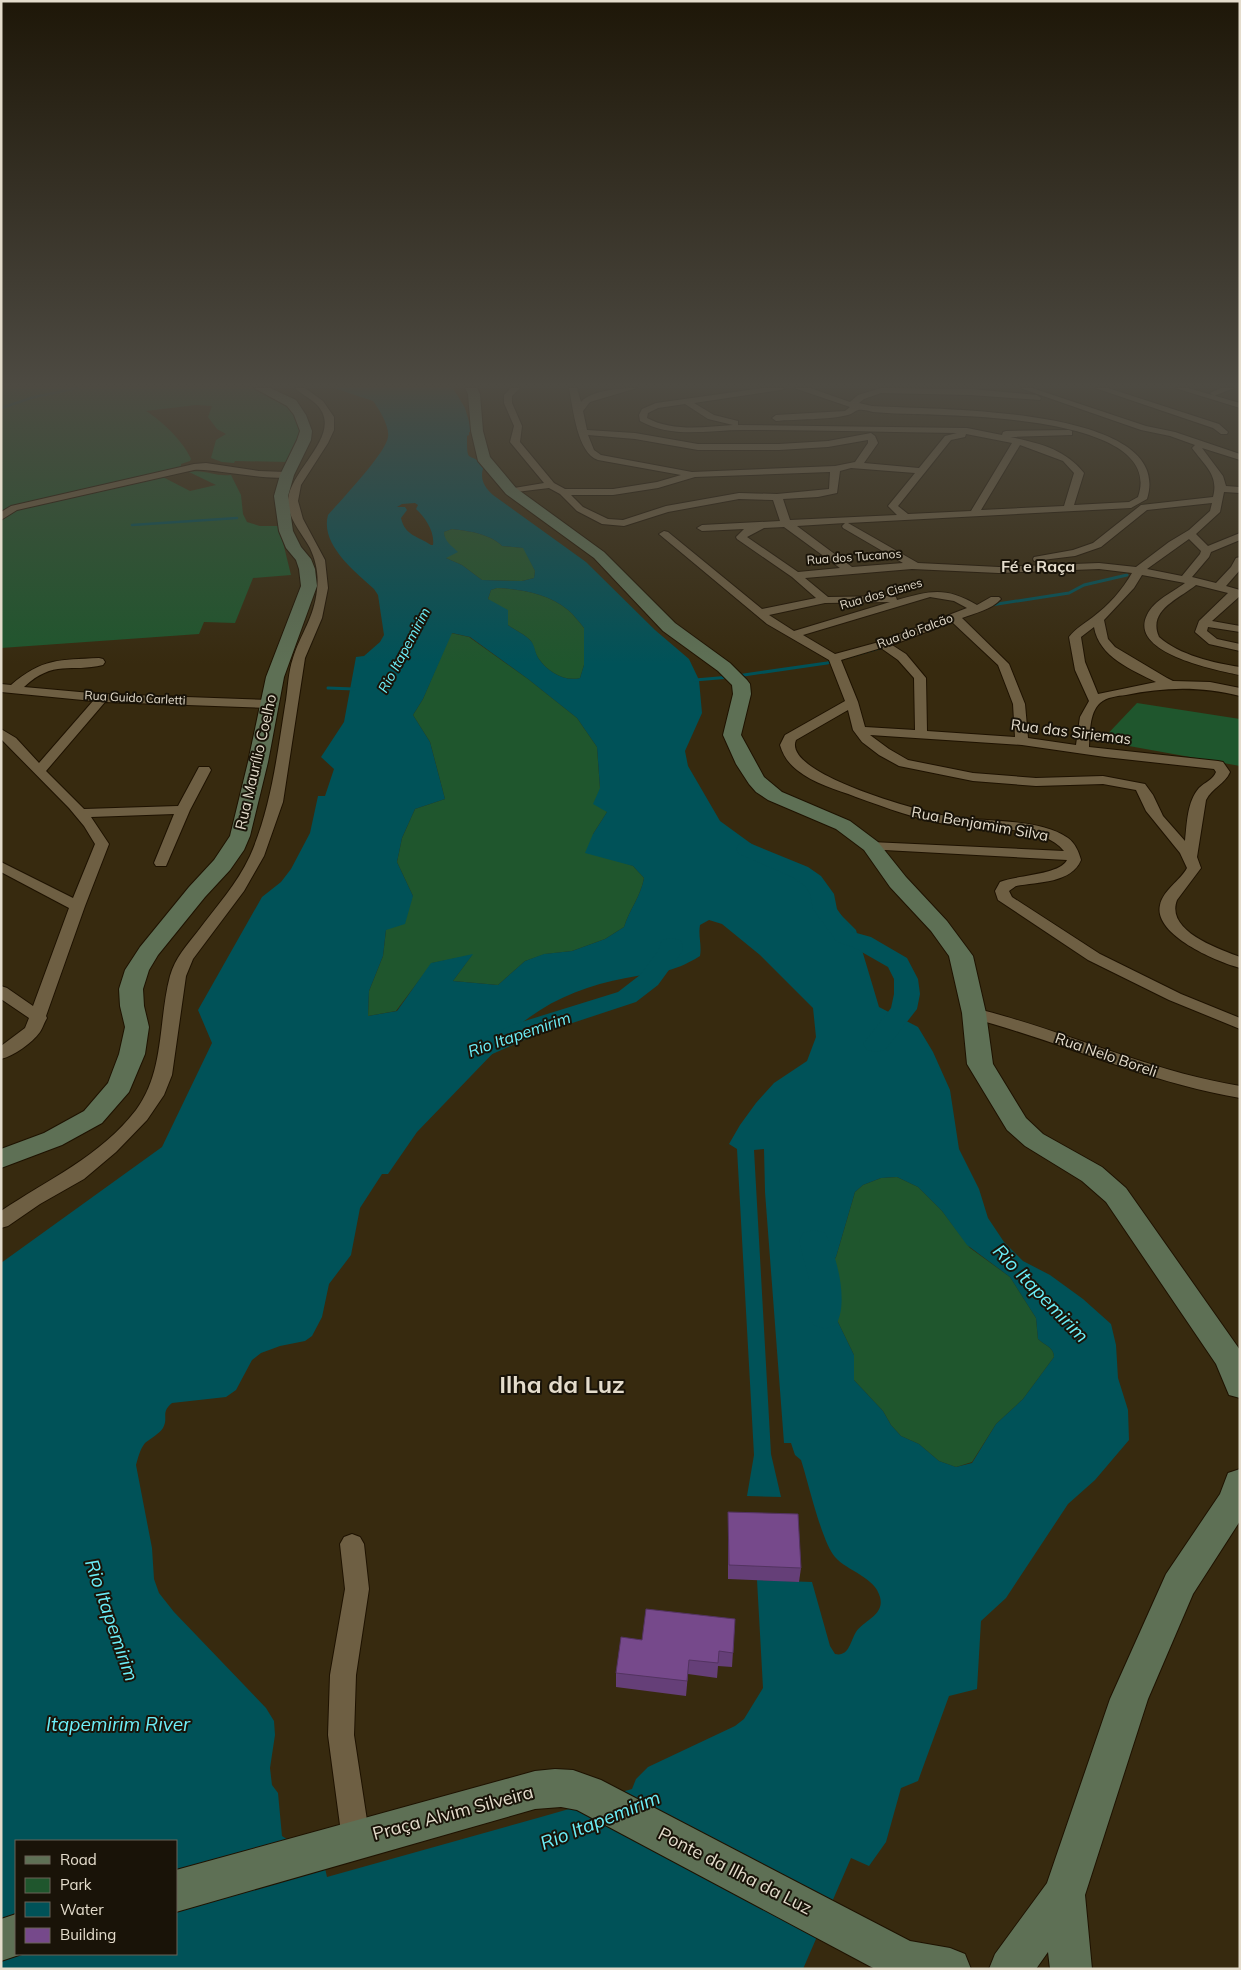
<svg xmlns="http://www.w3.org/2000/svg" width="1241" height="1970" viewBox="0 0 1241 1970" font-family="Mulish,sans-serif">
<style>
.green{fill:#1f562d}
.water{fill:#005258;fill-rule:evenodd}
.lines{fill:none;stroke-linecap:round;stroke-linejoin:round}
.stream-far1{stroke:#005258;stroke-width:2.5}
.stream{stroke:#005258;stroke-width:3}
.river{fill:#005258;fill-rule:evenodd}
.street-casing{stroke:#1e1200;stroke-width:2}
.secondary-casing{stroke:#1e1200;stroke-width:2}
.street{fill:#6e5f43;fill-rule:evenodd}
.secondary{fill:#5e7055;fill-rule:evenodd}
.wall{fill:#653f78}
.building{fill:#76498b;stroke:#533361}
.labels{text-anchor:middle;stroke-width:4;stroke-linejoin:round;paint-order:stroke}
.far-street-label{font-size:12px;fill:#e4dccc;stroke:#191308}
.far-water-label{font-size:14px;font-style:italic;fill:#6ceef8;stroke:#191308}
.street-label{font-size:15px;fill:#e4dccc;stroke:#191308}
.far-district-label{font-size:16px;font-weight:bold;fill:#e4dccc;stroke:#191308}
.water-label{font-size:16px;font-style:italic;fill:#6ceef8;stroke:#191308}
.near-street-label{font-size:18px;fill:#e4dccc;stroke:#191308}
.near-water-label{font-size:19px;font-style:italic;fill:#6ceef8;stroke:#191308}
.near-district-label{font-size:24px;font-weight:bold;fill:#e4dccc;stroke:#191308}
</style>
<rect width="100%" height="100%" fill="#372a0f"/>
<g class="green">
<path d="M1 388H255C273 397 305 409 300 436 298 445 292 454 288 462L235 461 234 463 222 462 211 458 216 440 226 434 217 429 208 417 212 406 196 405 146 411C161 420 184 442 191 459L190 461 181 464V467L157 474 190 491 216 485 189 472C205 469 215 477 231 475L241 495 243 514 247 522 260 526H279L291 575 253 578 235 623 204 622 199 634 1 648Z"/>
<path d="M452 529C468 531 491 534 502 546L524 548 535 571 534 578 522 581 482 580 462 565 446 558 444 532Z"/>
<path d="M497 588C521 589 549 594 568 610 574 615 579 622 584 628V665L580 678C564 682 547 671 539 659 535 654 534 646 531 641 526 635 515 630 508 625L507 618 488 599 491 590Z"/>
<path d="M451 633 469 637 528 679 577 718 597 747 600 788 607 812 593 834 616 860 633 866 644 878C641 896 629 910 624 927L605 939 572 951 545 954 525 961 498 985 453 981 472 955 432 963 396 1011 368 1016 369 991 383 956 386 930 413 896 397 862 402 838 415 809 445 799 430 742 413 715 423 699Z"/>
<polygon points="1137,703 1240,719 1240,766 1101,741"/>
<path d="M897 1177 918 1187 942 1211 970 1248 1010 1277 1036 1318 1038 1339C1044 1345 1054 1347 1054 1357L1023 1399 996 1424 972 1462 956 1467 939 1461 919 1444 901 1436 891 1425 883 1411 854 1380V1355L838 1322 822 1276 836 1257 855 1192 863 1185 881 1178Z"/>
</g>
<path class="water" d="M334 388H453L465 408 472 432H469V435L467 436C467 466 468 450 484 466 479 478 484 487 493 495L586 562 655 630 689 659 699 680 702 713 685 751 688 766 720 821 801 880 838 912 856 930 879 1007 918 1027 933 1052 950 1090 959 1149 979 1189 988 1218 1004 1242 1023 1261 1050 1275 1083 1299 1111 1324 1116 1345 1118 1378 1128 1410 1129 1440 1095 1480 1068 1504 1006 1598 981 1621 977 1689 949 1696 918 1781 901 1788 886 1842 869 1866 851 1858 803 1969H1V1263L162 1147 212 1043 198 1010 262 897 281 882 291 869 310 833 318 796H325L334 769 321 757 344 722 356 657 364 656 380 642 384 635 378 595 374 589C354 571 320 544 328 515 341 500 386 453 388 437 390 427 379 409 373 401ZM415 503 418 505 416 509C425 517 435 532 433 545H431C418 536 405 536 401 518L407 510 405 507H397L402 504ZM452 529C468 531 491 534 502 546L523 548 535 571 534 578 522 581 482 580 462 565 446 558 458 552C452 546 444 541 444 532ZM497 588C521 589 549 594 568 610 574 615 579 622 584 628V665L580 678C564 682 547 671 539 659 535 654 535 646 531 641 526 635 515 630 508 625V610L488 599 491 590ZM452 633 470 637 528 679 577 718 597 747 600 788 593 804 607 812 593 834 585 853 633 866 644 878C641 896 629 910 624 927L605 939 572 951 544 954 525 961 498 985 453 981 473 954 431 963 397 1011 368 1016 369 991 383 956 386 930 405 924 413 896 397 862 402 838 415 809 445 799 430 742 413 715 423 699ZM709 920 722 924 760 955 813 1008 816 1037 807 1061 774 1083 756 1103 740 1125 729 1144 737 1149 754 1455 747 1496 781 1497 771 1454 754 1150 764 1149 765 1192 784 1443H791L795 1455 801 1460C808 1481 822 1543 835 1557 847 1571 875 1577 880 1597 885 1615 864 1620 856 1632 850 1642 849 1657 835 1654L830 1646 812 1582 757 1580 763 1688 744 1719 735 1726 648 1767 636 1779 632 1789 572 1806 569 1809 541 1817 327 1877 324 1864 282 1836 278 1793 272 1785 270 1768 275 1735 274 1721 266 1708 174 1612 159 1593 154 1579 152 1548 136 1465C138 1458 140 1449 145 1443 151 1438 159 1434 163 1428 169 1417 160 1413 172 1403L226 1397 236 1390 252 1360 261 1353 280 1346 305 1341 312 1336 322 1317 329 1284 351 1255 360 1208 382 1174H388L417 1132 523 1022C554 998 588 985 626 978 657 972 671 974 700 956 702 945 698 936 700 925ZM897 1177 918 1187 942 1211 967 1245 1010 1277 1036 1318 1038 1339C1044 1345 1054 1347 1054 1357L1023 1399 996 1424 972 1463 956 1467 939 1461 919 1444 901 1436 891 1425 883 1411 854 1380V1355L838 1322 822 1276 836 1257 855 1192 863 1185 881 1178ZM16 1841H176V1954H16Z"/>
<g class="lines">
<g class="stream-far1">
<polyline points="1,408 34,397 78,388"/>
<polyline points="132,525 237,518"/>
</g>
<g class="stream">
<polyline points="991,605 1069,593 1084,585 1127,575"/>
<polyline points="737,676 827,663 879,648"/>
<polyline points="695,680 730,677"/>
<polyline points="328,688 354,689"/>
</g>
<g class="river">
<polygon points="747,842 808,867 821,876 834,894 837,909 853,932 871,937 907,958 918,979 920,994 917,1009 885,1050 876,1052 867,1050 863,1044 891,1008 894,994 894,979 888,967 853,947 837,942 813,909 810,894 805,886 792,877 739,854 736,849 739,844"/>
<polygon points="671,938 680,940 683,945 682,952 658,985 636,1002 533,1036 490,1055 481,1057 472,1055 468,1049 472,1043 515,1024 618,992 640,975 658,951 662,940"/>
<path d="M814 1230 825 1233C837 1255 849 1303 836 1325L825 1329 814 1325 809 1317V1279L799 1241 803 1233Z"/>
</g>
<g class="street-casing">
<g id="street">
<path d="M295 388H305L323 401 334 417V430L328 443 301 485 298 501 303 519 325 560 328 588 322 618 305 658 283 802 264 856 244 891 193 959 186 976 172 1075 164 1095 147 1120 116 1152 84 1179 40 1204 8 1226 1 1228V1211C47 1180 101 1156 136 1110 165 1071 158 1021 170 976 175 958 187 945 198 931 216 907 237 884 250 856 271 808 277 756 285 706 288 690 288 672 293 658 301 633 314 618 317 590 319 575 316 561 310 548 302 533 287 518 288 500 291 468 343 435 318 406 312 399 302 395 295 388Z"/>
<path d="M511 388H520L512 396V403L522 426 520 442 554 483 565 489H613L657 482 681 475 598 460C577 453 573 408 569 388H577L581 402C591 390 622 388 637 388L590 402 583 411 587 430 635 433 698 444H779L828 441 871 433 875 436 878 443 864 463 919 468 945 436 957 433C887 432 817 430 748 430 711 429 674 440 640 421L639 415 642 409 656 403 763 388H785L781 390 694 403 714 415 738 421V425L967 428 1002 435 1003 432 1006 431 1069 430 1072 431V435L1010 437C1039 443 1065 449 1084 473L1074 505 1129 502 1138 497C1166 416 959 416 915 414 901 414 887 413 873 412 869 411 862 409 858 410 855 411 852 414 848 415 830 420 796 419 776 421L772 418 776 415 845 411 850 407 794 388H810L850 402 858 395 881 388 971 389 1037 395 1041 398 1040 400 971 395 881 393 864 399 859 403 872 406C925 410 1177 404 1147 499L1131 508 848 523 918 563 999 567 1099 563 1136 567 1169 542 1189 530 1210 511 1212 503 1147 510 1101 547 1075 556 1034 561 1033 559 1034 557 1073 550 1093 543 1141 505 1213 497C1219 475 1205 466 1192 448L1195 445 1170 436 1141 430 1020 388H1032L1146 426 1175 432 1240 454V460L1202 448 1223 476 1226 486 1240 487V493L1224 492 1220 512 1196 534 1208 546 1240 533V540L1211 552 1209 557 1192 577 1216 583 1231 567 1236 558 1240 557V570L1226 586 1240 590V596L1212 621 1240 626V632L1208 627 1207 631 1217 639 1240 644V651L1209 644 1195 632 1199 621 1228 593 1196 585C1179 599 1147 610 1159 637 1179 655 1214 663 1240 667V675C1216 670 1128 653 1147 615 1154 600 1173 592 1185 583L1142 575 1134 588 1104 620 1108 639 1115 647 1167 678 1173 681 1210 682 1240 688V696C1201 686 1164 687 1126 695 1117 696 1107 697 1100 703 1089 713 1090 734 1089 747L1218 761 1223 762 1230 772C1225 784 1212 788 1206 800L1197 857 1201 868 1177 900C1165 931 1219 949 1240 957V968C1217 962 1153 935 1160 905 1163 890 1180 881 1187 868L1180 853 1146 811 1136 790 1103 784 1036 786 973 781 899 766 879 755 862 742 853 730 848 710 796 740C781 774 926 813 951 817 985 822 1039 818 1068 838 1075 843 1079 852 1081 860 1072 883 1038 882 1016 886L1009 891 1012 897 1100 954 1181 994 1240 1018V1029L1169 1000 1088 960 998 900 995 891 1000 882C1016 875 1060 875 1067 860L866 849 864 846 866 843 871 842 1064 851C1042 824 983 830 951 825 918 820 887 808 856 797 836 789 814 784 797 770 788 763 783 755 780 745L785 735 845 701 829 660 767 624 659 534 664 531 668 532 762 609 816 598 792 577 737 539 736 537 744 529 702 531 697 528 702 525 780 521 773 500 739 499 668 512 624 526 602 524 577 511 560 494 549 488 508 493V489L544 483 510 442 514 426 504 403V395ZM685 404 708 419 733 425C705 427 673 432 647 418L648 413 658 408ZM966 434 1012 443 971 511 908 514 898 506 951 440 965 437ZM588 435 635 439 698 450H779L828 447 868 440V443L855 462 835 466 692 472 601 455 594 450ZM1020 445 1063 461 1074 473 1064 506 981 510ZM851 468 915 473 888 506 897 515 790 520 783 499 818 497 837 493 840 471ZM830 472 829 489 777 494 739 493 666 506 623 520 608 519 583 507 571 495H613L658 488 695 477ZM845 523 842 526 843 528 903 563 852 567 797 526ZM784 527 840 568 798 572 747 537 764 528ZM1189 539 1201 551 1200 554 1182 576 1147 569ZM912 569 999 573 1099 569 1132 573C1123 589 1108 606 1093 617 1084 624 1076 628 1069 637L1075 670 1089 701 1080 717 1076 745 1028 738 1025 704 1009 664 962 618C975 613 991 610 1001 599L999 597H991L977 605C945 586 930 591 897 600L896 597 892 596 828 597 805 578ZM930 597 954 601 967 608 879 642 835 654 803 635ZM890 602 794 631 769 615 825 603ZM952 622 998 665 1013 704 1015 737 927 731 926 678 906 654 892 645ZM1094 627C1099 657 1132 670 1156 682L1098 694 1085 662 1081 637ZM881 648 898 660 914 678 915 730 865 727 858 702 841 660ZM870 735 1022 745 1105 757 1214 769 1216 772C1213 780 1205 782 1199 788 1187 802 1187 823 1185 841L1163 816 1153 795 1145 784 1103 776 1036 778 973 773 908 760 889 749Z"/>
<polygon points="1095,388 1108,388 1219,424 1228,432 1227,434 1221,434 1213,428"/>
<polygon points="1175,388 1188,388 1240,403 1240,408"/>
<polygon points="1221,388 1234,388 1214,396 1210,393"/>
<path d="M206 463 259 471 287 472 292 475C280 484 214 468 194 470L17 510 1 520V512L11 506 194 464Z"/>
<path d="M99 658 103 659 105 662 103 665C70 673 54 659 24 687L102 694 269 700 275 704 269 708 105 702 46 771 84 809 178 806 199 767H209L211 770 190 810 166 866H156L154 863 174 814 91 817 109 844 85 906 46 1016 47 1018C44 1023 43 1027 40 1032 32 1043 14 1056 1 1059V1046L25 1028 29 1018 1 999V986L7 988 33 1006 69 908 1 872V862L73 898 95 844 84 826 69 808 1 739V729L16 738 39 763 93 701 1 692V684L11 685C42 658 60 660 99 658Z"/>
<path d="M974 1008C1064 1030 1148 1071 1240 1086V1098C1146 1082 1060 1041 968 1017L966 1013 968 1009Z"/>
<polygon points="352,1534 360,1537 364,1544 369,1589 356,1675 354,1735 370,1840 366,1850 356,1854 346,1850 342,1840 328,1735 330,1675 345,1589 340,1544 344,1537"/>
</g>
</g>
<g class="secondary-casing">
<g id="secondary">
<polygon points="254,388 270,388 296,400 306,415 312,431 311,440 294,475 288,496 293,531 301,547 311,559 315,569 317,586 284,677 268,762 250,836 244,850 230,870 205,897 158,955 149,970 143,989 144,1006 149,1027 145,1054 129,1092 102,1123 62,1145 1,1168 1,1149 44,1133 84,1111 108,1083 119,1054 125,1027 120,1006 119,989 125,970 140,947 189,887 214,860 230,836 248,762 266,677 301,586 299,569 296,560 286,548 279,531 274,496 280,475 297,440 300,431 294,415 287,406"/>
<polygon points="465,388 477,388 480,394 483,431 490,457 516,488 604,552 675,623 730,663 747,680 750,684 751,694 741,735 764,777 782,792 850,821 878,842 906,877 947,921 973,956 986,1013 993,1064 1026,1118 1043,1134 1102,1167 1126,1188 1240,1350 1240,1398 1229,1395 1216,1364 1106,1202 1082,1181 1025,1146 1007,1130 967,1064 962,1013 949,956 931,931 890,887 864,850 836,829 768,800 756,792 749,784 736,764 723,735 733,694 732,685 718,671 663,631 594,558 506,494 478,461 471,431 468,394"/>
<polygon points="1240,1469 1240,1521 1193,1594 1148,1699 1085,1895 1092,1969 1050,1969 1048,1952 1036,1969 989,1969 995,1954 1047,1883 1110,1699 1166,1574 1220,1494 1228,1473"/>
<polygon points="555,1769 573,1770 601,1780 910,1941 950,1948 965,1954 971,1969 875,1969 577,1810 561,1807 535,1809 176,1912 176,1870 535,1771"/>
<polygon points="16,1914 16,1954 22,1954 1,1961 1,1919"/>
</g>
</g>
<use href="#street" class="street"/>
<use href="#secondary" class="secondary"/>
</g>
<g class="wall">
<polygon points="728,1512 801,1568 799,1582 728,1579"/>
<polygon points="735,1619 732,1667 718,1666 717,1678 688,1674 686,1696 616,1687 616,1673"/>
</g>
<g class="building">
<polygon points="728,1512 798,1514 801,1568 729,1565"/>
<polygon points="646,1609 735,1619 733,1653 719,1651 718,1663 689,1660 687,1681 616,1673 621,1637 642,1640"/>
</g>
<linearGradient id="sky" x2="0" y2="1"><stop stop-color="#1e1708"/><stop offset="0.58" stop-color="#4d4a42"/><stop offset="1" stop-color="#4d4a42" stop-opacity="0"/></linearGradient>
<rect width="1241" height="664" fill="url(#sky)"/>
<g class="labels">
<g class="far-street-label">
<text transform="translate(854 557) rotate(-4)" y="4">Rua dos Tucanos</text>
<text transform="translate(881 594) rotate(-16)" y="4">Rua dos Cisnes</text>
<text transform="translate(915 631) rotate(-20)" y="4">Rua do Falcão</text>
<text transform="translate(135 698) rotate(3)" y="4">Rua Guido Carletti</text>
</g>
<g class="far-water-label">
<text transform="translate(404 650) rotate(-62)" y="5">Rio Itapemirim</text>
</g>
<g class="street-label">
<text transform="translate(1071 732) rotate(7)" y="5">Rua das Siriemas</text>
<text transform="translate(256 762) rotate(-77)" y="5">Rua Maurílio Coelho</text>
<text transform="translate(980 824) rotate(10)" y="5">Rua Benjamim Silva</text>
<text transform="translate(1106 1055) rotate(19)" y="5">Rua Nelo Boreli</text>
</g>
<g class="far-district-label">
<text x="1038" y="572">Fé e Raça</text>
</g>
<g class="water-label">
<text transform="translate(519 1034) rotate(-19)" y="6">Rio Itapemirim</text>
</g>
<g class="near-street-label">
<text transform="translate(453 1813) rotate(-15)" y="6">Praça Alvim Silveira</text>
<text transform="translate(735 1871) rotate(27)" y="6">Ponte da Ilha da Luz</text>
</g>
<g class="near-water-label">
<text transform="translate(1041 1293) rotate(46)" y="7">Rio Itapemirim</text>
<text transform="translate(112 1620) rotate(71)" y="7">Rio Itapemirim</text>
<text x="118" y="1731">Itapemirim River</text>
<text transform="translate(600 1820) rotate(-22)" y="7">Rio Itapemirim</text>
</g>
<g class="near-district-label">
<text x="562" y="1393">Ilha da Luz</text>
</g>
</g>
<rect width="1241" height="1970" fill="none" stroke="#e4dccc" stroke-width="5"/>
<rect x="15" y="1840" width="162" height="115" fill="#191308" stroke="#6a6356"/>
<rect x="25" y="1856" width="25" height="8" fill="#5e7055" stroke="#6a6356"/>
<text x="60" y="1865" font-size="15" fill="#e4dccc">Road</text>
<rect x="25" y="1878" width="25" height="15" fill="#1f562d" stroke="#6a6356"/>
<text x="60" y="1890" font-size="15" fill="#e4dccc">Park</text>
<rect x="25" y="1902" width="25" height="15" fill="#005258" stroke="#6a6356"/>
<text x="60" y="1915" font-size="15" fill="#e4dccc">Water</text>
<rect x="25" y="1928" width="25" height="15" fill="#76498b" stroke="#6a6356"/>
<text x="60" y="1940" font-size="15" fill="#e4dccc">Building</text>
</svg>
